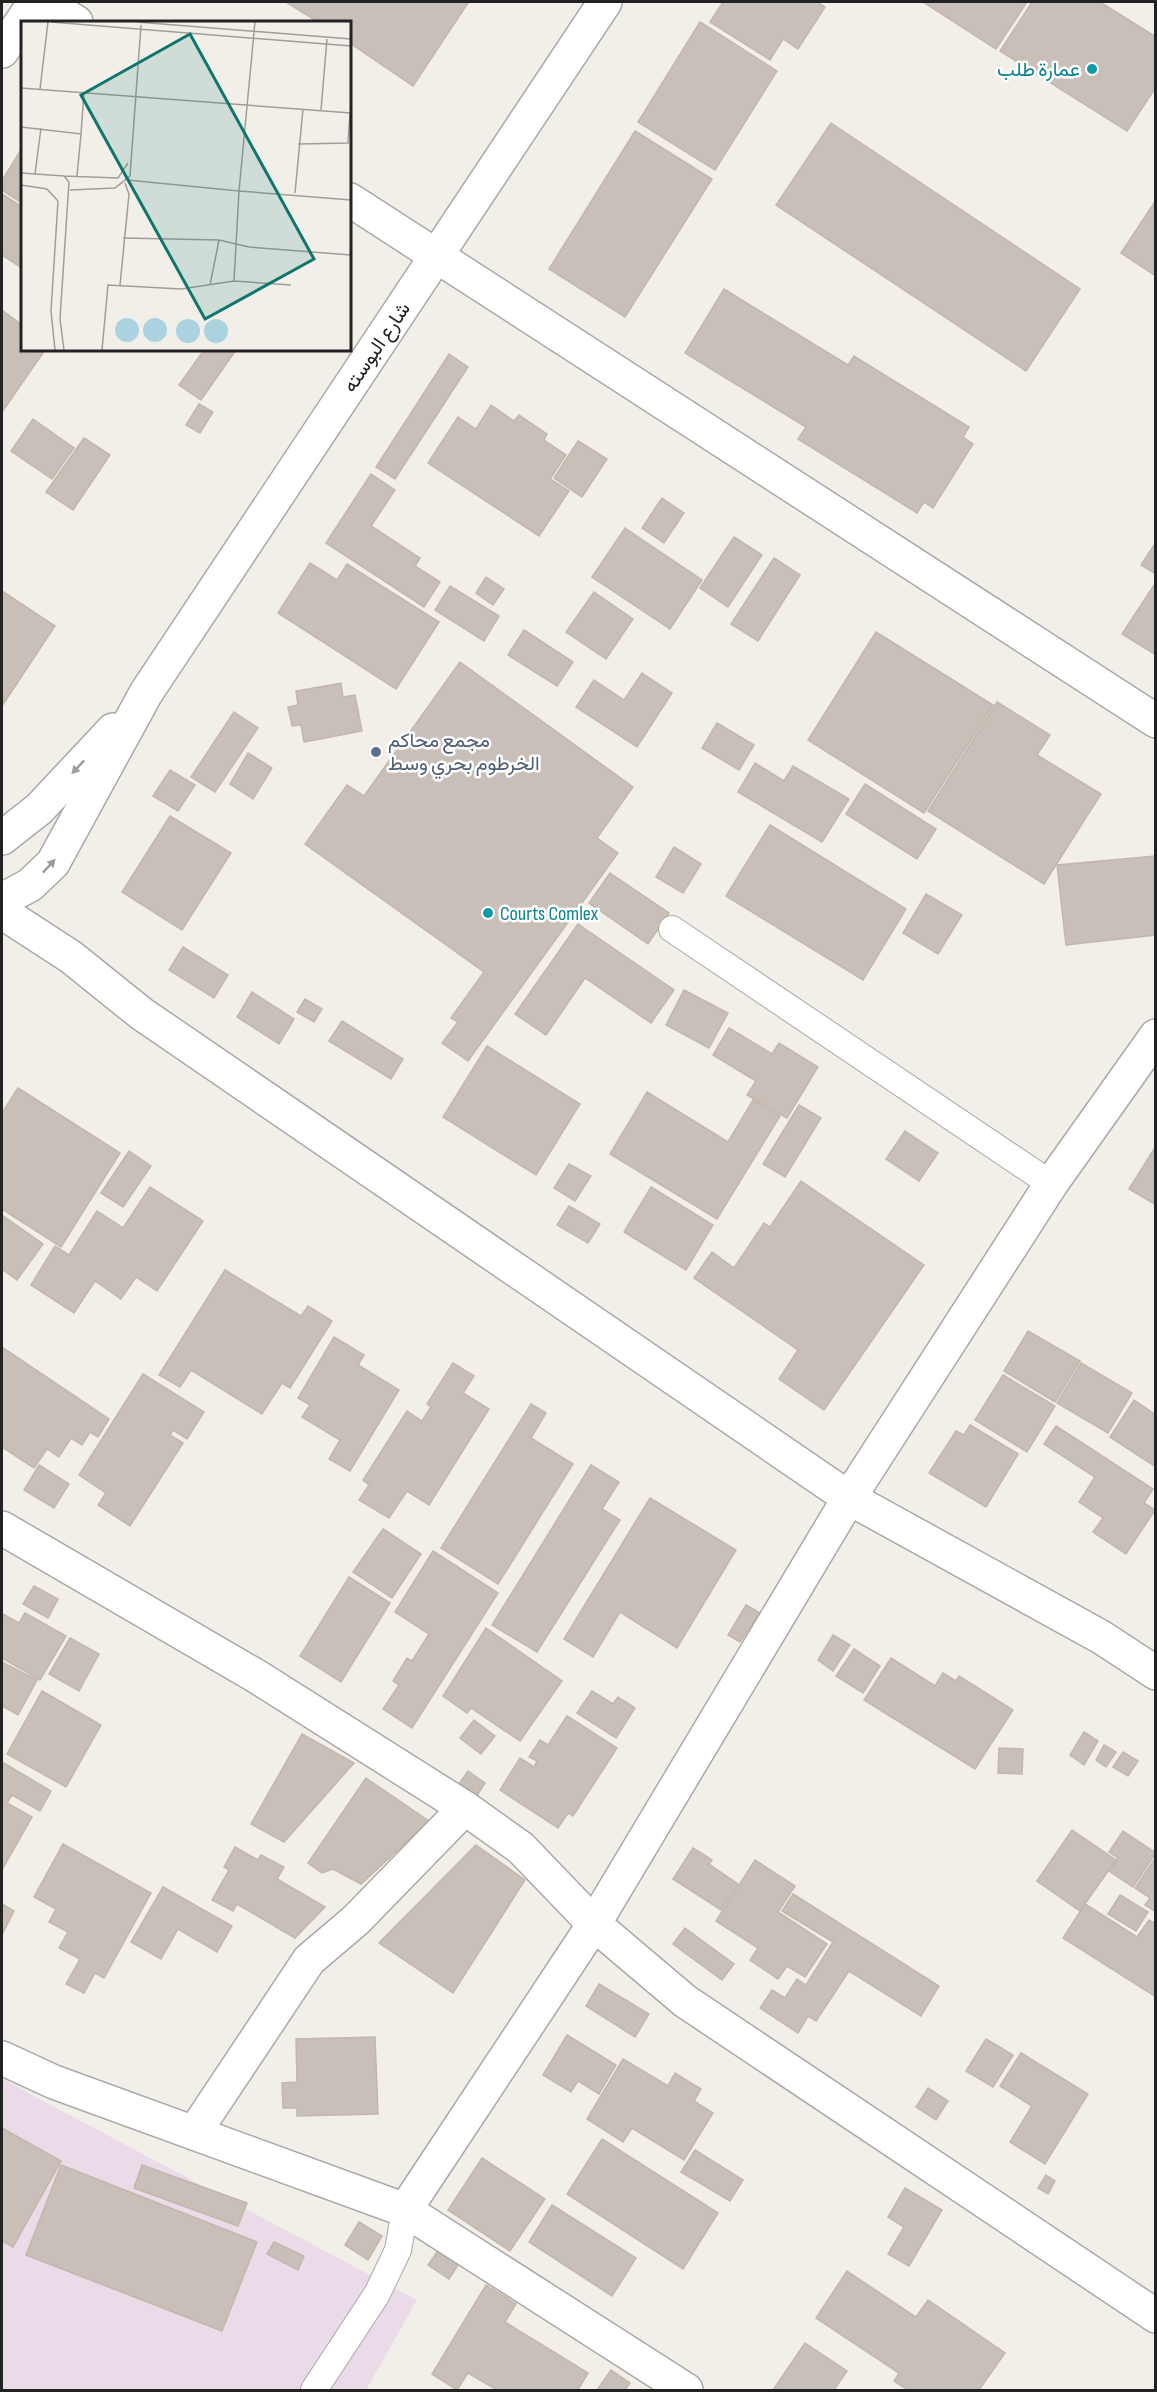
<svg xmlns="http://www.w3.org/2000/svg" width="1157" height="2392" viewBox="0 0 1157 2392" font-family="'Sofia Sans Condensed',Vazirmatn,sans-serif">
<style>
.industrial{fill:#ebdbe8}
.building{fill:#c7bfb8;stroke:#c4b6ab;stroke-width:1.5}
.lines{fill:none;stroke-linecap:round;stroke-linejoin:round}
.service-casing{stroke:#a9a9a9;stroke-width:28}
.minor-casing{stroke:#a9a9a9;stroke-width:36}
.tertiary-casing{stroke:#a9a9a9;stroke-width:36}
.service{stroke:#fff;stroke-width:26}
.minor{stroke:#fff;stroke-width:33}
.tertiary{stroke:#fff;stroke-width:33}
.oneway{fill:#9c9c9c}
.culture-dot{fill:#0f9aa8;stroke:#fff;stroke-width:2}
.service-dot{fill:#5c6f8a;stroke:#fff;stroke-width:2}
.labels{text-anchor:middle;stroke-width:5;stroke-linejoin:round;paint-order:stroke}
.culture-label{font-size:20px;fill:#0d838f;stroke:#fff;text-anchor:end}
.street-label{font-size:20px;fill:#222;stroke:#fff}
.service-label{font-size:20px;fill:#4e5e75;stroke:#fff;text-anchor:start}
.inset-road{fill:none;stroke:#9f9d99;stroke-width:1.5}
.view{fill:#0f766e;fill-opacity:0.15;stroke:#0f766e;stroke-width:3}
.inset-edge{fill:none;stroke:#222;stroke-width:3}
</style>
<rect width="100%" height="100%" fill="#f2efe9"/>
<polygon class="industrial" points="2,2079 417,2300 366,2390 2,2390"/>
<g class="building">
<polygon points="286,2 465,2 468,3 413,86 350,43 350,22 318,22"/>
<polygon points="723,2 817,2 825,7 798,49 783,39 770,60 710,22"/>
<polygon points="923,2 1027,2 996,49"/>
<polygon points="1032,2 1100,2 1156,37 1156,87 1127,131 1000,51"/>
<polygon points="700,22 777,71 715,170 638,122"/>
<polygon points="831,123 1080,289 1026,371 776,205"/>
<polygon points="635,131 712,179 625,317 549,269"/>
<polygon points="22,148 22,203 2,190 2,181"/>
<polygon points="2,194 22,207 22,268 2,255"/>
<polygon points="1156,200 1156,276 1121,253"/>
<polygon points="724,289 848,365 854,356 969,427 963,437 973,444 933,508 924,502 917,513 798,439 806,427 685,353"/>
<polygon points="2,310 22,325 22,350 45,350 2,412"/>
<polygon points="204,350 236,350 201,400 179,385"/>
<polygon points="449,354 468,367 395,479 376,467"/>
<polygon points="199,404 213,412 200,433 186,425"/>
<polygon points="491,405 514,421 519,415 547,434 544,440 566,455 550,479 569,491 539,536 428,463 458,417 476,429"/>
<polygon points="33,419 74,448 52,479 11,451"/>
<polygon points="84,438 110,455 73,510 46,492"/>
<polygon points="578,441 607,459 582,497 554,478"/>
<polygon points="371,474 395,490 371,526 420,558 415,566 440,582 424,607 326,543"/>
<polygon points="662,498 684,513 664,543 642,528"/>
<polygon points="625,528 702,580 670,629 592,577"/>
<polygon points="734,537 762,555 728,607 700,588"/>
<polygon points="1156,542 1156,574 1141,565"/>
<polygon points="774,558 800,575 758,641 731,624"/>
<polygon points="310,563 337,580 347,564 439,622 396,689 278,613"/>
<polygon points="486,577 504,589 493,605 476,593"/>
<polygon points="1156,582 1156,655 1122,634"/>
<polygon points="450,586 499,616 484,641 435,610"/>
<polygon points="2,591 55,626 2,706"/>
<polygon points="594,592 633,619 606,659 566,632"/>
<polygon points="524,630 573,662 557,686 508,655"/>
<polygon points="876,632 993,705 924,813 808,740"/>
<polygon points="460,662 633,787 597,838 618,853 468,1061 442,1043 458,1022 451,1018 484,972 305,844 347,785 364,796"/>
<polygon points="642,673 672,693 637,747 576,707 594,680 624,700"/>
<polygon points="341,683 343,697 355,695 362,731 304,742 301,725 292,726 288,707 298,705 296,691"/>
<polygon points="997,702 1050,735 1037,755 1101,794 1044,884 928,811"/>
<polygon points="234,712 258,728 215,792 191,777"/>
<polygon points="717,723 754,745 739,770 702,748"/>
<polygon points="248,753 272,768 253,799 230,784"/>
<polygon points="755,763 784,781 793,766 849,799 822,842 738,792"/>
<polygon points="170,770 195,785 178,811 153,796"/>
<polygon points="865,784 936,829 917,859 846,814"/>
<polygon points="170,816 231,853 182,930 122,892"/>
<polygon points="770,825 906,909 863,980 726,896"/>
<polygon points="674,847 701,864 683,893 656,877"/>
<polygon points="1155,856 1156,935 1066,945 1057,865"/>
<polygon points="610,873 669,913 648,944 589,903"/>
<polygon points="926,894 962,915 938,954 903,933"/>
<polygon points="578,924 674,990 651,1023 585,978 546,1035 515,1014"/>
<polygon points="183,947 228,975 214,998 169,970"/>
<polygon points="684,990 728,1013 709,1048 666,1025"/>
<polygon points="252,992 294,1019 279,1044 237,1017"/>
<polygon points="305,999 322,1009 314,1022 297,1012"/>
<polygon points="342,1021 403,1059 391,1079 329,1041"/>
<polygon points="729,1028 772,1054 779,1043 818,1067 787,1118 747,1095 756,1081 713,1055"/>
<polygon points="487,1046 580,1104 536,1175 443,1117"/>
<polygon points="18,1088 120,1153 61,1247 2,1209 2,1113"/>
<polygon points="647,1092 728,1142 753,1100 780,1116 717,1219 610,1154"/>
<polygon points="799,1105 821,1118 785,1177 763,1164"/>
<polygon points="905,1131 938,1153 919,1181 886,1159"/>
<polygon points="1154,1149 1156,1150 1156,1205 1129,1189"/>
<polygon points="129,1151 151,1166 123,1207 101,1193"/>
<polygon points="569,1164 591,1176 575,1201 554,1188"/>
<polygon points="801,1181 924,1265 824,1410 779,1379 798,1350 694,1278 712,1252 734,1268 764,1223 770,1227"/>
<polygon points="150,1187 203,1221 157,1291 136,1277 121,1299 95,1281 74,1313 31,1285 55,1246 69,1255 97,1211 123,1228"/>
<polygon points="651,1187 713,1225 686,1270 624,1232"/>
<polygon points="569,1206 600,1224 588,1243 557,1225"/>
<polygon points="2,1215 43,1244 17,1280 2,1269"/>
<polygon points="225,1270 301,1316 308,1306 332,1321 290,1388 282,1383 262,1414 191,1370 180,1387 159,1375"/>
<polygon points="1028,1331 1080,1361 1055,1402 1004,1371"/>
<polygon points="334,1337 364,1355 358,1365 399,1390 350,1471 329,1459 340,1440 302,1417 310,1405 298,1398"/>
<polygon points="2,1347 109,1419 98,1437 90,1432 82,1445 71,1438 59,1457 47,1449 34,1468 2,1447"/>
<polygon points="453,1363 474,1376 463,1393 489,1409 429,1505 407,1491 389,1518 359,1500 369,1485 363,1480 407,1411 422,1421 431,1407 427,1404"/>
<polygon points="1081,1363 1132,1393 1108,1433 1057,1403"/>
<polygon points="143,1374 204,1412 187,1439 173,1430 170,1435 183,1443 130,1526 98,1505 106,1493 79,1475"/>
<polygon points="1003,1375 1055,1406 1027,1452 975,1420"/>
<polygon points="1134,1400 1156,1415 1156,1467 1110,1437"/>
<polygon points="531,1404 546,1413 531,1438 573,1464 498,1584 441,1548"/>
<polygon points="970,1425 1018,1454 986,1507 929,1473 956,1431 964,1435"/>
<polygon points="1056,1426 1153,1489 1144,1503 1155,1510 1126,1554 1093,1532 1103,1518 1079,1502 1095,1477 1044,1444"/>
<polygon points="39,1465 69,1484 54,1508 24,1490"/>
<polygon points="591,1465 619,1482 602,1509 620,1520 537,1652 492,1625"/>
<polygon points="650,1498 736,1550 677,1648 620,1612 593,1657 564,1639"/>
<polygon points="383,1529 421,1554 392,1598 353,1572"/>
<polygon points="433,1551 498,1593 412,1728 383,1709 399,1685 393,1681 407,1658 412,1661 429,1634 395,1612"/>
<polygon points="349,1577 390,1603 341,1682 300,1656"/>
<polygon points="34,1586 58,1599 48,1618 23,1604"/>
<polygon points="746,1605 760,1613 740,1642 728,1635"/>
<polygon points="25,1613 66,1636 40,1680 2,1658 2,1617 3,1614 19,1623"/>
<polygon points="486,1628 562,1681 520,1741 471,1708 467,1713 443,1696"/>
<polygon points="833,1635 850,1645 833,1671 818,1660"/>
<polygon points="70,1638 99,1654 79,1691 49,1674"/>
<polygon points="854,1649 880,1666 863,1693 836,1676"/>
<polygon points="891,1658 935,1686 943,1673 956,1681 959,1676 1013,1710 975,1769 864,1700"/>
<polygon points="2,1662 37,1680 18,1715 2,1706"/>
<polygon points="42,1691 101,1725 66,1787 7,1754"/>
<polygon points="592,1691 613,1704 618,1697 635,1708 616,1738 577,1713"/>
<polygon points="567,1716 617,1748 573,1816 568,1813 558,1828 500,1790 520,1758 534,1767 537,1761 529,1757 540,1740 548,1745"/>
<polygon points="474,1720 495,1736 481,1754 460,1738"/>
<polygon points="1084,1732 1098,1741 1084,1765 1070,1755"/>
<polygon points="302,1734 354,1763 284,1842 251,1824"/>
<polygon points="1104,1745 1116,1752 1106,1767 1096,1760"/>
<polygon points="999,1748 1023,1749 1022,1774 998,1773"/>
<polygon points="1123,1752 1138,1761 1128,1776 1113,1767"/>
<polygon points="2,1762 51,1791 40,1811 12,1795 7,1803 32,1817 2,1870"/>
<polygon points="468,1771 485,1783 475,1799 457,1787"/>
<polygon points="366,1778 429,1821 361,1884 333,1869 322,1873 308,1863"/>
<polygon points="1072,1830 1116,1860 1080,1911 1037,1881"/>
<polygon points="1123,1831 1156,1853 1133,1887 1109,1871 1118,1858 1109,1852"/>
<polygon points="63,1844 151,1893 104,1978 95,1973 84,1993 66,1984 80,1959 59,1948 68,1932 49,1922 56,1909 34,1897"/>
<polygon points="476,1845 525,1880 453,1993 379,1943"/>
<polygon points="235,1847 258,1860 261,1855 284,1867 277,1879 325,1907 295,1938 237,1904 233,1911 212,1900 229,1870 224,1867"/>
<polygon points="693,1848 712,1860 709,1864 738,1884 721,1910 673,1879"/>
<polygon points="1156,1857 1156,1912 1145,1905 1150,1898 1135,1888"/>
<polygon points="755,1860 795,1886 778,1912 827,1944 805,1977 787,1966 778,1979 750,1960 758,1948 716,1921"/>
<polygon points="163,1887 232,1926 217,1952 178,1929 161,1959 131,1942"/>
<polygon points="793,1894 939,1986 921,2016 849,1971 816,2021 808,2016 798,2033 760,2008 772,1990 785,1998 797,1979 806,1985 833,1942 782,1911"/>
<polygon points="1120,1895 1148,1912 1136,1931 1108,1914"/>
<polygon points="2,1904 14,1911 2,1935"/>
<polygon points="1085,1904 1137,1937 1149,1920 1156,1924 1156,1997 1063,1938"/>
<polygon points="685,1928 734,1964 722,1980 673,1944"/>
<polygon points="599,1984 649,2014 635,2037 586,2006"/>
<polygon points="567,2035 616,2065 599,2094 578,2081 571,2092 543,2075"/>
<polygon points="375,2037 378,2114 297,2116 297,2108 283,2108 282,2083 297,2082 296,2039"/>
<polygon points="986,2039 1013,2055 993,2087 966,2071"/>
<polygon points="1021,2053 1088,2094 1045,2164 1010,2142 1032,2106 1000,2086"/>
<polygon points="623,2059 668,2086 675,2073 701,2089 694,2101 713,2113 684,2160 632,2128 623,2142 587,2119"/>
<polygon points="928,2088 948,2101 936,2120 916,2107"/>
<polygon points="2,2128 61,2161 13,2247 2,2241"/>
<polygon points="602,2139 718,2213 683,2269 567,2194"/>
<polygon points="695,2150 743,2180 730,2201 681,2172"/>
<polygon points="482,2158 545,2199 510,2251 448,2210"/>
<polygon points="61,2165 257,2242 222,2331 26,2255"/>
<polygon points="142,2165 247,2203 238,2226 134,2188"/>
<polygon points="1046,2175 1055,2181 1048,2194 1038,2188"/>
<polygon points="905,2188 942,2210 909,2266 888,2254 904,2227 888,2217"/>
<polygon points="552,2205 636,2258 612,2296 529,2242"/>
<polygon points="359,2222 382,2236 368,2260 345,2245"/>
<polygon points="274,2242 304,2256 298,2270 267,2254"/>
<polygon points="442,2245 462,2259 449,2279 428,2265"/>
<polygon points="847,2271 916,2317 928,2300 1005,2353 979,2390 908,2390 894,2381 899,2373 816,2318"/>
<polygon points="486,2285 516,2304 505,2322 588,2373 578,2390 497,2390 468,2373 457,2390 432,2374"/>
<polygon points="805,2343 847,2371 834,2390 773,2390"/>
<polygon points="611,2370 630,2383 625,2390 597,2390"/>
</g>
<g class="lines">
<g class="service-casing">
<g id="service">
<polyline points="672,929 1051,1184"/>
<polyline points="314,2390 377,2294 398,2250 405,2210"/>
</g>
</g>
<g class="minor-casing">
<g id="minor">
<polyline points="2,51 35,2"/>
<polyline points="2,1528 256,1676 465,1808 521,1848 594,1924 685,2001 1156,2316"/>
<polyline points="2,2058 54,2082 405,2210 686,2390"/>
<polyline points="194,2133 309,1960 356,1920 465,1808"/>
<polyline points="405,2210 594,1924 849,1498 1101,1637 1156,1673"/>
</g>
</g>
<g class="tertiary-casing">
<g id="tertiary">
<polyline points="43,2 76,22"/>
<polyline points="350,200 1156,721"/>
<polyline points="2,838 39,809 113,730"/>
<polyline points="2,900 30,885 53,863 146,693 605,2"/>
<polyline points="2,912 71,957 142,1014 849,1498 1051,1184 1156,1036"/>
</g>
</g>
<use href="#service" class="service"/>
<use href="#minor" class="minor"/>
<use href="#tertiary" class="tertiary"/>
</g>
<defs><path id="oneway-solid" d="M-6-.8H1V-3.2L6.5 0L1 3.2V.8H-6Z" transform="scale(1.5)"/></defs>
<g class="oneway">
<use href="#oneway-solid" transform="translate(78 767) rotate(133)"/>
<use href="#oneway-solid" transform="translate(49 866) rotate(-47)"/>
</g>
<g class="culture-dot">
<circle cx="1092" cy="69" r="6"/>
<circle cx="488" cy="913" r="6"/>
</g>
<circle class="service-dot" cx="376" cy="752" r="6"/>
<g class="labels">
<g class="culture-label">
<text x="1080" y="76">عمارة طلب</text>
<text x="500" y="920" text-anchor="start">Courts Comlex</text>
</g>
<g class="street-label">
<text transform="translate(376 347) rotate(-56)" y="7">شارع البوسته</text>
</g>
<g class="service-label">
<text x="388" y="747">مجمع محاكم<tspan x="388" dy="23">الخرطوم بحري وسط</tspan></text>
</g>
</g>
<g transform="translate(21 21)">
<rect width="330" height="330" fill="#f2efe9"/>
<path d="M94 309a12 12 0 1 1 24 0a12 12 0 1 1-24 0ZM122 309a12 12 0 1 1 24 0a12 12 0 1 1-24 0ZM183 310a12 12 0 1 1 24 0a12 12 0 1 1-24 0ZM155 310a12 12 0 1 1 24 0a12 12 0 1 1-24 0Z" fill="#aad3df"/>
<path class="inset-road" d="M30 1 330 25M116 1 330 18M0 67 330 92M19 68 27 1M300 89 306 18M0 106 60 113 63 71M277 123 327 122 329 92M0 152 43 155 48 161 39 298 43 329M14 153 20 107M43 155 97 157 107 142M56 155 60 113M106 159 218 170 234 1M0 164 26 168 37 180 30 290 34 329M49 169 94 167 109 155 120 4M274 172 282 88M102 217 198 219 228 226 330 234M213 260 218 170 330 179M99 264 108 173 104 162M189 264 198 219M81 329 87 264 160 268 213 260 270 264"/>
<path class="view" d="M169 13 293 238 184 298 60 74Z"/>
<rect width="330" height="330" class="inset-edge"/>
</g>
<rect width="1157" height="2392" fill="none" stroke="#222222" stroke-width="6"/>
</svg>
